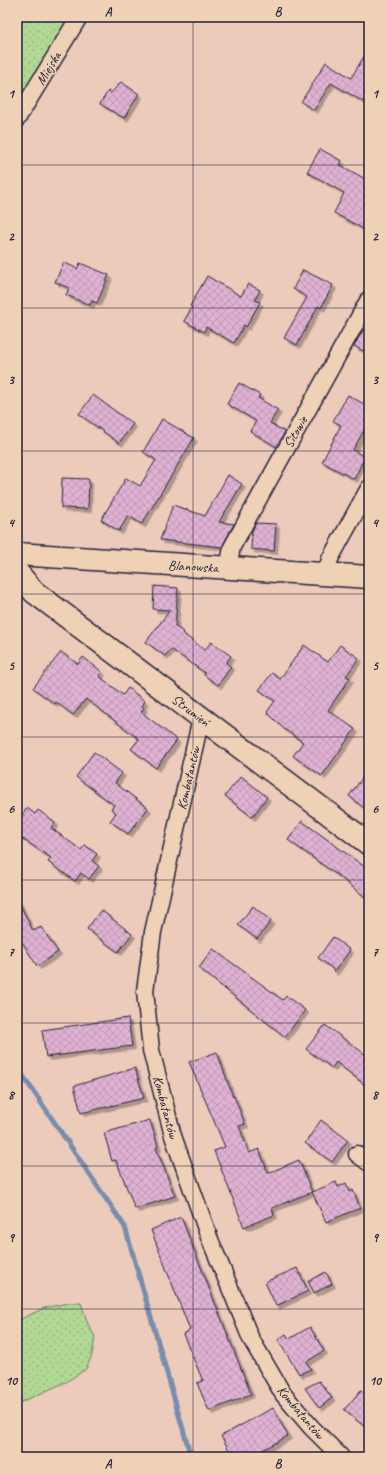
<svg xmlns="http://www.w3.org/2000/svg" width="386" height="1474" viewBox="0 0 386 1474" font-family="Caveat,sans-serif">
<style>
.green{fill:url(#green-dots);stroke:#6a7d68}
.lines{fill:none;stroke-linecap:round;stroke-linejoin:round}
.stream{stroke:#788dae;stroke-width:5}
.building{fill:url(#building-cross-hatch);stroke:#22223b;filter:url(#shadow)}
.street-casing{stroke:#22223b;stroke-width:19}
.secondary-casing{stroke:#22223b;stroke-width:25}
.street{stroke:#efd1b5;stroke-width:16}
.secondary{stroke:#efd1b5;stroke-width:22}
.grid{fill:none;stroke:#22223b;stroke-width:1;stroke-opacity:0.55}
.labels{text-anchor:middle;stroke-width:3;stroke-linejoin:round;paint-order:stroke}
.street-label{font-size:14px;fill:#22223b;stroke:#efd1b5}
.neatline{fill:none;stroke:#22223b;stroke-width:1.5}
.grid-label{font-size:13px;text-anchor:middle;font-weight:bold;fill:#22223b}
</style>
<defs>
<pattern id="green-dots" width="8" height="8" patternUnits="userSpaceOnUse"><rect width="8" height="8" fill="#b1d894"/><path d="M2 2h.1M6 6h.1" fill="none" stroke="#98b980" stroke-width="1.8" stroke-linecap="round"/></pattern>
<pattern id="building-cross-hatch" width="8" height="8" patternUnits="userSpaceOnUse"><rect width="8" height="8" fill="#e0b1d2"/><path d="M0 0l8 8M0 8l8-8" fill="none" stroke="#c098b5"/></pattern>
<filter id="shadow"><feDropShadow dx="3.5" dy="3.5" stdDeviation="0" flood-color="#0004"/></filter>
</defs>
<rect width="100%" height="100%" fill="#eccbbb"/>
<filter id="ink" filterUnits="userSpaceOnUse"><feTurbulence type="fractalNoise" baseFrequency=".025" numOctaves="2"/><feDisplacementMap in="SourceGraphic" scale="8" xChannelSelector="R" yChannelSelector="G"/><feConvolveMatrix kernelMatrix="1 2 1 2 8 2 1 2 1" color-interpolation-filters="sRGB"/></filter>
<g filter="url(#ink)">
<g class="green">
<polygon points="17,17 70,17 17,106"/>
<polygon points="68,1303 81,1303 88,1324 95,1337 92,1355 86,1369 66,1382 17,1404 17,1321 44,1308"/>
</g>
<g class="lines">
<polyline class="stream" points="17,1067 125,1227 191,1457"/>
</g>
<g class="building">
<polygon points="369,48 369,105 331,83 314,110 301,102 326,62 351,78"/>
<polygon points="121,82 139,94 124,118 100,104 108,91 111,93"/>
<polygon points="320,149 342,161 340,165 369,181 369,232 334,213 344,193 307,172"/>
<polygon points="64,262 77,269 80,263 109,275 97,303 92,301 90,305 66,295 69,288 55,282"/>
<polygon points="303,270 333,285 321,308 318,306 297,345 284,338 307,297 293,289"/>
<polygon points="207,276 241,296 248,284 260,290 255,300 260,302 246,327 244,325 234,343 206,327 204,332 184,321 192,307 190,306"/>
<polygon points="363,330 369,334 369,354 354,346"/>
<polygon points="239,383 260,395 258,398 278,410 270,423 285,432 277,447 250,431 256,421 227,404"/>
<polygon points="93,395 133,424 119,443 79,414"/>
<polygon points="348,395 369,407 369,421 353,450 365,457 354,479 322,462 341,425 333,421"/>
<polygon points="162,419 194,438 142,524 128,516 119,531 101,520 126,478 140,486 156,460 143,452"/>
<polygon points="228,475 242,484 219,522 234,524 222,547 160,540 173,505 205,516"/>
<polygon points="62,478 89,479 88,509 61,508"/>
<polygon points="256,523 276,524 274,551 251,549 252,531"/>
<polygon points="154,586 178,588 175,626 183,632 182,633 205,650 211,642 231,656 226,663 231,667 218,685 204,675 205,673 171,649 165,656 146,642 170,610 153,609"/>
<polygon points="304,645 328,662 340,645 359,658 346,676 350,678 328,710 355,729 322,776 293,756 303,742 284,729 267,712 275,701 259,690 272,673 280,679"/>
<polygon points="61,652 78,664 83,657 102,672 99,676 123,695 128,688 145,701 142,706 144,708 141,712 177,740 156,768 131,749 139,739 86,699 73,715 56,702 55,704 33,688"/>
<polygon points="94,752 122,773 115,783 148,808 128,834 110,821 116,813 111,809 114,805 76,777"/>
<polygon points="369,769 369,812 349,796"/>
<polygon points="241,776 267,797 252,817 225,796"/>
<polygon points="27,808 35,814 38,810 55,822 51,828 81,850 85,845 97,854 92,861 99,866 89,879 81,873 75,881 48,862 51,858 17,835 17,823"/>
<polygon points="302,821 369,870 369,900 340,877 288,840"/>
<polygon points="17,898 33,931 41,927 58,952 37,966 17,934"/>
<polygon points="253,906 271,921 257,939 238,925"/>
<polygon points="101,910 132,934 118,952 87,929"/>
<polygon points="333,937 350,950 334,972 332,968 318,958"/>
<polygon points="213,949 283,1000 286,996 305,1010 285,1037 199,968"/>
<polygon points="128,1018 132,1046 46,1057 42,1030"/>
<polygon points="325,1025 369,1057 369,1088 336,1062 332,1068 306,1049"/>
<polygon points="217,1052 233,1097 234,1096 245,1124 239,1126 249,1153 259,1149 268,1173 299,1160 312,1192 272,1208 274,1215 244,1227 214,1151 225,1147 189,1062"/>
<polygon points="135,1068 144,1098 81,1113 74,1086"/>
<polygon points="150,1120 158,1147 156,1148 175,1196 135,1209 116,1160 112,1161 104,1133"/>
<polygon points="321,1120 348,1140 332,1162 305,1143"/>
<polygon points="336,1182 338,1187 346,1183 350,1192 353,1190 360,1208 326,1222 312,1192"/>
<polygon points="181,1217 251,1394 209,1411 197,1383 203,1381 183,1334 190,1330 151,1230"/>
<polygon points="297,1268 308,1291 276,1306 265,1282"/>
<polygon points="326,1272 332,1284 314,1293 308,1281"/>
<polygon points="310,1327 324,1351 306,1362 311,1369 299,1374 278,1340 286,1334 289,1339"/>
<polygon points="319,1381 332,1398 319,1408 305,1388"/>
<polygon points="361,1390 369,1397 369,1430 344,1410"/>
<polygon points="273,1408 288,1436 250,1457 233,1457 221,1436"/>
</g>
<g class="lines">
<g class="street-casing">
<g id="street">
<polyline points="17,119 79,17"/>
<polyline points="228,568 232,547 369,299"/>
<polyline points="326,574 330,559 369,488"/>
<polyline points="203,720 199,727 153,932 145,991 151,1050 173,1136 209,1237 251,1339 283,1394 311,1427 341,1457"/>
<polyline points="357,1154 369,1163"/>
</g>
</g>
<g class="secondary-casing">
<g id="secondary">
<polyline points="17,554 369,577"/>
<polyline points="17,572 34,592 369,844"/>
</g>
</g>
<use href="#street" class="street"/>
<use href="#secondary" class="secondary"/>
</g>
</g>
<path class="grid" d="M193 17V1457M17 165H369M17 308H369M17 451H369M17 594H369M17 737H369M17 880H369M17 1023H369M17 1166H369M17 1309H369"/>
<g class="labels">
<g class="street-label">
<text transform="translate(48 68) rotate(-59)" y="5">Miejska</text>
<text transform="translate(295 432) rotate(-60)" y="5">Sitowie</text>
<text transform="translate(193 566) rotate(3)" y="5">Blanowska</text>
<text transform="translate(191 710) rotate(37)" y="5">Strumień</text>
<text transform="translate(188 778) rotate(-77)" y="5">Kombatantów</text>
<text transform="translate(166 1107) rotate(75)" y="5">Kombatantów</text>
<text transform="translate(301 1412) rotate(50)" y="5">Kombatantów</text>
</g>
</g>
<rect width="386" height="1474" fill="none" stroke="#efd1b5" stroke-width="44"/>
<rect x="22" y="22" width="342" height="1430" class="neatline"/>
<g class="grid-label">
<text x="108" y="16">A</text>
<text x="278" y="16">B</text>
<text x="11" y="98">1</text>
<text x="375" y="98">1</text>
<text x="11" y="241">2</text>
<text x="375" y="241">2</text>
<text x="11" y="384">3</text>
<text x="375" y="384">3</text>
<text x="11" y="527">4</text>
<text x="375" y="527">4</text>
<text x="11" y="670">5</text>
<text x="375" y="670">5</text>
<text x="11" y="813">6</text>
<text x="375" y="813">6</text>
<text x="11" y="956">7</text>
<text x="375" y="956">7</text>
<text x="11" y="1099">8</text>
<text x="375" y="1099">8</text>
<text x="11" y="1242">9</text>
<text x="375" y="1242">9</text>
<text x="11" y="1385">10</text>
<text x="375" y="1385">10</text>
<text x="108" y="1468">A</text>
<text x="278" y="1468">B</text>
</g>
</svg>
